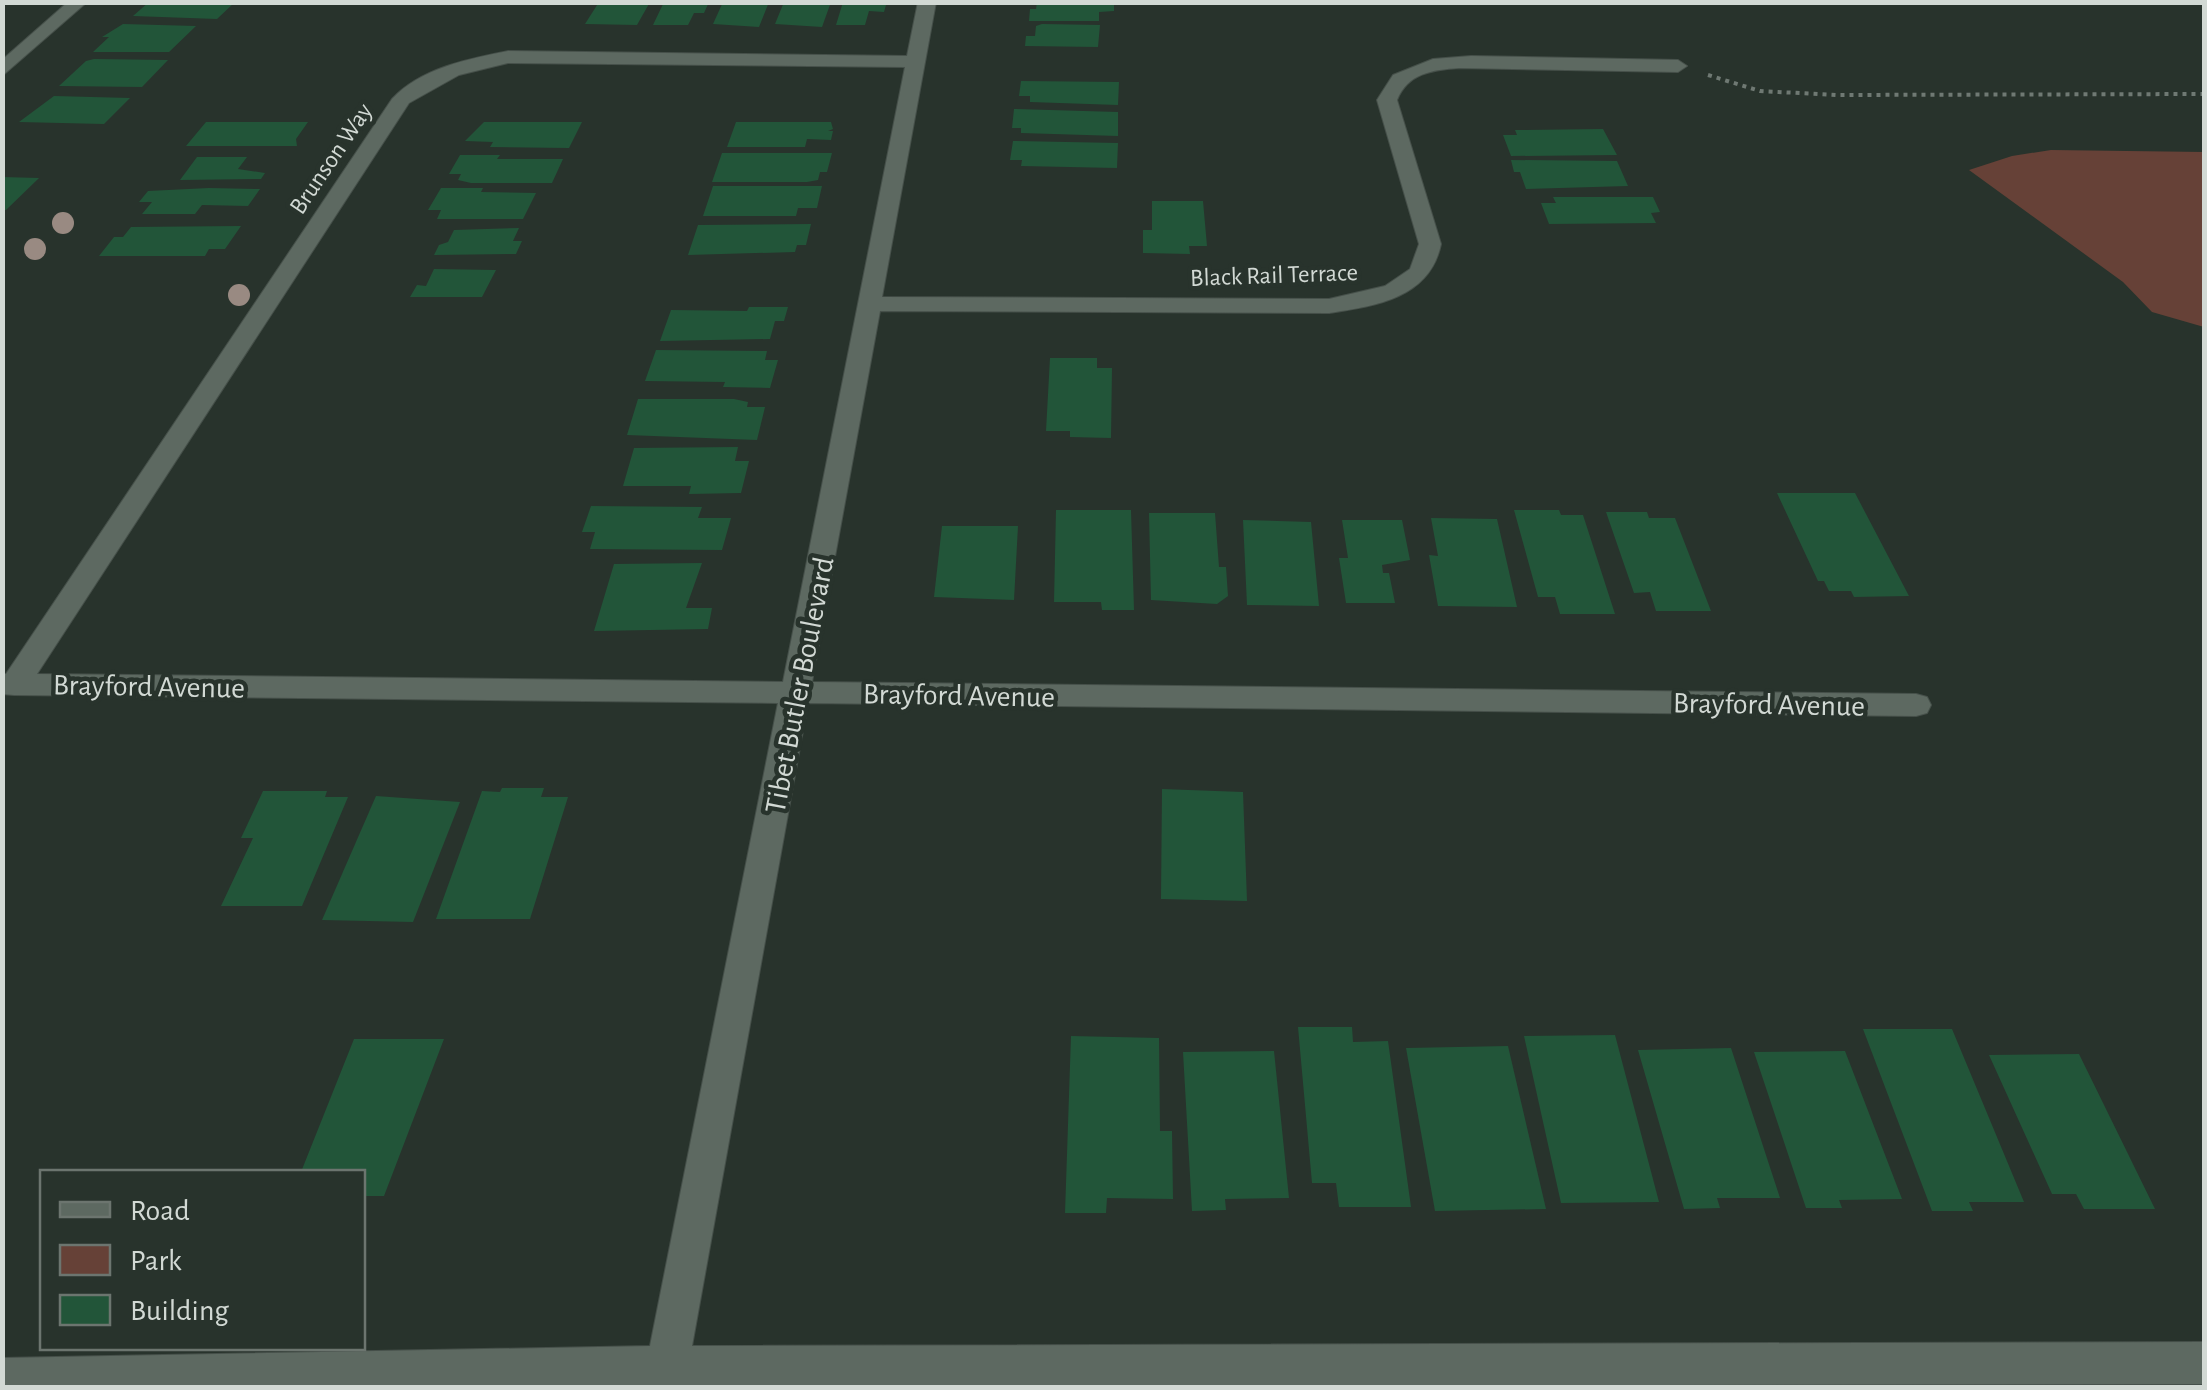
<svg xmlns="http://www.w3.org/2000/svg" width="2207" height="1390" viewBox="0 0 2207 1390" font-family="'Alegreya Sans',sans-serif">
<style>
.green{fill:#664137}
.building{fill:#225539}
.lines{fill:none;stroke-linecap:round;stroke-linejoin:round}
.minor-casing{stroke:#46504a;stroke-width:2}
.path{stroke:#6f7973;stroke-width:4;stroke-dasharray:4 5;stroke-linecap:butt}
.minor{fill:#5d6961;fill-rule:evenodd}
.tree{fill:#998a82}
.labels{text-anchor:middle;stroke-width:9;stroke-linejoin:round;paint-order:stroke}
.far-street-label{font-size:25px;fill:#d2d9d4;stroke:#28332c}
.street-label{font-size:30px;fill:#d2d9d4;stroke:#28332c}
</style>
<rect width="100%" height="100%" fill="#28332c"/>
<polygon class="green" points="2051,150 2204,152 2204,327 2152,312 2123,282 1969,170 2012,156"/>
<g class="building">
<polygon points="149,2 235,2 217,19 133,16"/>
<polygon points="599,2 650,2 637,25 585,24"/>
<polygon points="664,2 709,2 704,13 694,13 688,25 653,25"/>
<polygon points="723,2 769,2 759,27 713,24"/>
<polygon points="784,2 831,2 822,27 775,24"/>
<polygon points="843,2 883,2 886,5 884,12 869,11 865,25 836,25"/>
<polygon points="1037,2 1114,2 1114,11 1099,12 1099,21 1029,21 1030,9 1036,9"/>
<polygon points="123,24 196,26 169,52 93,52 109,37 102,37"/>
<polygon points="1042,24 1100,25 1098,47 1025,46 1026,36 1035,36 1036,26"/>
<polygon points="94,59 168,60 142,87 59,86 86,61"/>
<polygon points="1021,81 1119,82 1118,105 1030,102 1030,96 1019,96"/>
<polygon points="54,96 130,98 104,124 19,122"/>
<polygon points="1014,109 1118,112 1118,136 1021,133 1021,128 1012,128"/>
<polygon points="206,122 308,122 296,139 297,146 186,146"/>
<polygon points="484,122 582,122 569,148 490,147 493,142 465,141"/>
<polygon points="736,122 831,122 833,129 828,131 833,131 831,140 807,139 805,147 727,147"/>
<polygon points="1603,129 1617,155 1511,156 1503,135 1517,135 1515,130"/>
<polygon points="1013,141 1118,143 1117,168 1021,166 1022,160 1010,160"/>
<polygon points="722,153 832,153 827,172 820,172 818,180 807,182 712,182"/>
<polygon points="460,155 500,155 497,159 563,159 552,183 471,183 458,180 461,174 449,174"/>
<polygon points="197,157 247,157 238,169 265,173 261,179 180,180"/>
<polygon points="1511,160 1617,161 1628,186 1526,189 1520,172 1514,172"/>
<polygon points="2,177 39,178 6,210 2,210"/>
<polygon points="713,186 822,186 817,208 798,208 796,216 703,216"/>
<polygon points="209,188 260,189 248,206 202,205 195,214 142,214 152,202 139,202 148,191"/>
<polygon points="441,188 483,188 481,192 536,193 523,219 437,219 441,210 428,210"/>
<polygon points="1553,197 1653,197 1660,212 1651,213 1656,223 1549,224 1541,203 1556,203"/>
<polygon points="1152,201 1203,201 1207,246 1189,246 1190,254 1143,253 1143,230 1152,230"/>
<polygon points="811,224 806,245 797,245 795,252 688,255 698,225"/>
<polygon points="241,226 225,249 209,249 205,256 99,256 114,237 123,237 131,227"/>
<polygon points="519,228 513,241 522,241 516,254 434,255 439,245 448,242 454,230"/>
<polygon points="434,269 496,270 482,297 410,297 417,285 426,286"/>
<polygon points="749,307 788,307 784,321 775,321 770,339 660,341 671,310 747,311"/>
<polygon points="656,350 767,351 765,360 778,360 770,388 723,387 725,382 645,381"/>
<polygon points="1050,358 1097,358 1097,368 1112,368 1111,438 1070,437 1070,431 1046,431"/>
<polygon points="638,399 734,399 748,402 747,407 765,407 757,440 627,435"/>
<polygon points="738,447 735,461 749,461 741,493 689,494 691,486 623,486 634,448"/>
<polygon points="1777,493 1855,493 1909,596 1854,597 1851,591 1829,591 1824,581 1818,581"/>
<polygon points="591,506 702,507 698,518 731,518 722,550 590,549 595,532 582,532"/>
<polygon points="1056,510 1131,510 1134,610 1102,610 1101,602 1054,602"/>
<polygon points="1514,510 1559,510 1561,515 1583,515 1615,614 1560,614 1555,597 1538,597"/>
<polygon points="1606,512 1647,512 1649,518 1675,518 1711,611 1656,611 1650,592 1634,593"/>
<polygon points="1149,513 1215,513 1219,567 1226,567 1228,596 1217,604 1151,600"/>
<polygon points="1431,518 1497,519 1517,607 1438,606 1429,555 1438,556"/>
<polygon points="1243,520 1311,522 1319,606 1247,605"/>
<polygon points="1342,520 1402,520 1410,560 1382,565 1383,573 1389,573 1395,603 1346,603 1339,558 1348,558"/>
<polygon points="942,526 1018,526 1014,600 934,597"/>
<polygon points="702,563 686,608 712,608 708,629 594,631 614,564"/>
<polygon points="502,788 544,788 541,797 568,797 530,919 436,919 482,791 500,792"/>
<polygon points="1162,789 1243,792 1247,901 1161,899"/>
<polygon points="263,791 327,791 325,797 348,797 302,906 221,906 253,838 241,838"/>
<polygon points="376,796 460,802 413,922 322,920"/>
<polygon points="1298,1027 1352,1027 1353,1042 1388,1041 1411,1207 1339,1207 1336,1183 1312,1183"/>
<polygon points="1863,1029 1952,1029 2024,1202 1969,1202 1973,1211 1932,1211"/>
<polygon points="1615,1035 1659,1202 1561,1203 1524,1036"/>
<polygon points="1071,1036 1159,1038 1160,1131 1172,1131 1173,1199 1107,1198 1106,1213 1065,1213"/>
<polygon points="354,1039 444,1039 384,1196 362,1196 362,1172 301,1172"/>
<polygon points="1508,1046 1546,1209 1435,1211 1406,1048"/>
<polygon points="1731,1048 1780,1198 1717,1198 1720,1208 1684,1209 1638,1050"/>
<polygon points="1274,1051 1289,1198 1225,1199 1226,1210 1192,1211 1183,1052"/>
<polygon points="1845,1051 1902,1199 1839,1200 1842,1208 1806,1208 1754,1052"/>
<polygon points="2079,1054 2155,1209 2084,1209 2076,1194 2052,1194 1989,1055"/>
</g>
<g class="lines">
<g class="minor-casing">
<g id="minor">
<polygon points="68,2 87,2 2,76 2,60"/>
<path d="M918 2H936L882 297 1329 299 1385 286 1410 269 1419 244 1377 100 1393 75 1433 59 1471 56 1678 60 1687 66 1678 72 1459 68C1432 70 1408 73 1397 100L1441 244C1430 298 1376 306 1329 313L880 311 812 682 1916 694 1927 697 1931 705 1927 713 1916 716 808 703 692 1346 2204 1342V1384L2 1388V1358L650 1346 778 703 14 695 2 694V674H6L392 99C421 68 468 59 508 51L907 56ZM508 63 905 67 783 682 37 674 409 103 459 75Z"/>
</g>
</g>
<polyline class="path" points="1708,75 1760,91 1836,95 2204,94"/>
<use href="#minor" class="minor"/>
</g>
<g class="tree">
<circle cx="63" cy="223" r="11"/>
<circle cx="35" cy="249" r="11"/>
<circle cx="239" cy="295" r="11"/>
</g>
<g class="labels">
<g class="far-street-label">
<text transform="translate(330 158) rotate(-56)" y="9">Brunson Way</text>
<text transform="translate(1274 274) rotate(-2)" y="9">Black Rail Terrace</text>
</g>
<g class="street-label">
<text transform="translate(799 685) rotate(-79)" y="10">Tibet Butler Boulevard</text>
<text transform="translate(149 686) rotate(1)" y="10">Brayford Avenue</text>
<text transform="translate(959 695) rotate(1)" y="10">Brayford Avenue</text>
<text transform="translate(1769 704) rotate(1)" y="10">Brayford Avenue</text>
</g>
</g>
<rect width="2207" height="1390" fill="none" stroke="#d2d9d4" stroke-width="10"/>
<rect x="40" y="1170" width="325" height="180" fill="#28332c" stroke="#6c756f" stroke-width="2.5"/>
<rect x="60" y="1202" width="50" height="15" fill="#5d6961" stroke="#6c756f" stroke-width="2.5"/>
<text x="130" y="1220" font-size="30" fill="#d2d9d4">Road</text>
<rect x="60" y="1245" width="50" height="30" fill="#664137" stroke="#6c756f" stroke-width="2.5"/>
<text x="130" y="1270" font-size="30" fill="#d2d9d4">Park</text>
<rect x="60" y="1295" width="50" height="30" fill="#225539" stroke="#6c756f" stroke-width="2.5"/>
<text x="130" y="1320" font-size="30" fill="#d2d9d4">Building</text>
</svg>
